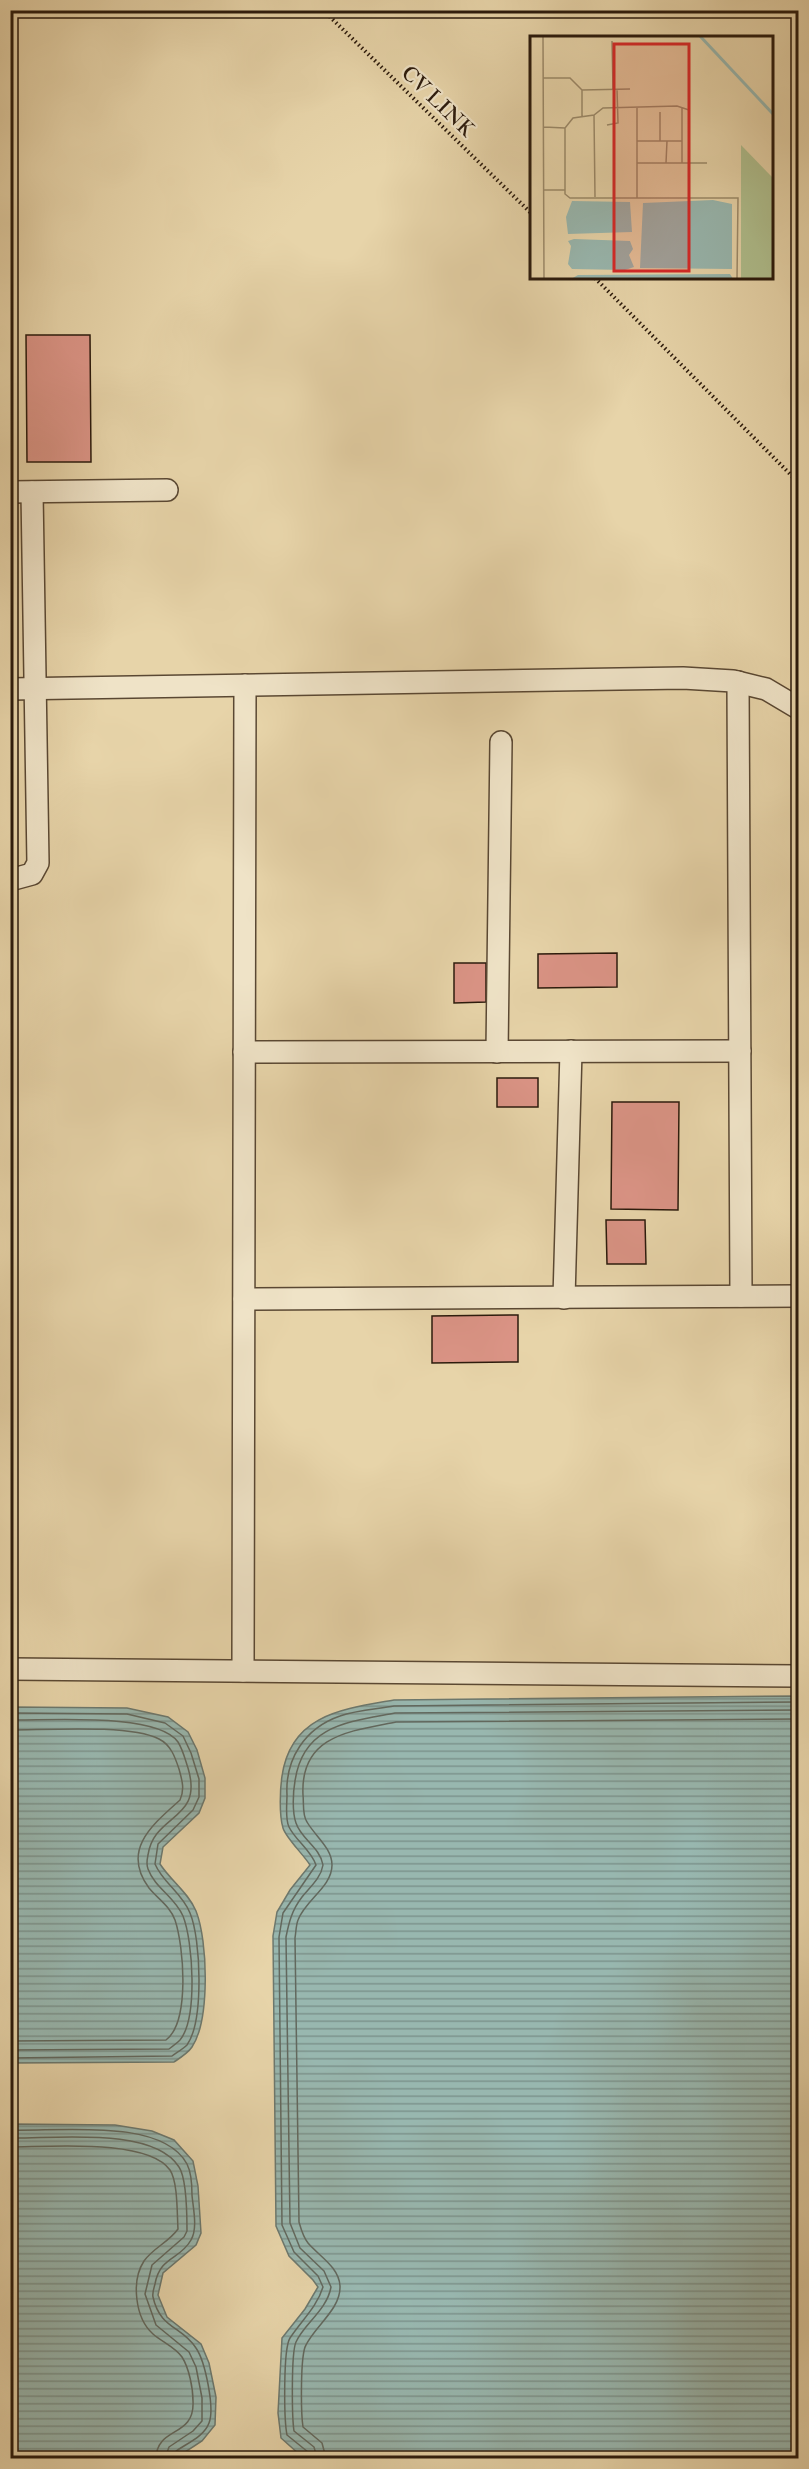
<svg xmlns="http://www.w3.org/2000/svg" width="809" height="2469" viewBox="0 0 809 2469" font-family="'IM FELL Double Pica',serif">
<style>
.water{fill:url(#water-rules);stroke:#6c786e;stroke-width:1.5}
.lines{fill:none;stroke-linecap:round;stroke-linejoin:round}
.shore{stroke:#62685e;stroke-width:1.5}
.building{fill:#db9486;stroke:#2b1a0c;stroke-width:1.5}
.service-casing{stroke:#5a4833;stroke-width:24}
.path{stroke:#2b1a0c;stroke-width:4;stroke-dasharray:1.5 3;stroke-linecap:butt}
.service{stroke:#efe3c7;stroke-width:21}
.labels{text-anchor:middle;stroke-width:4.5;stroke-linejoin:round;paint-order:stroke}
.street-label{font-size:21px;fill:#2b1a0c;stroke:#efe3c7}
.inset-river{fill:none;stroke:#98b7af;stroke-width:3}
.inset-road{fill:none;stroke:#9c8a6a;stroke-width:1.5}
.view{fill:#d62828;fill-opacity:0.15;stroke:#d62828;stroke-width:3}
.inset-edge{fill:none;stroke:#2b1a0c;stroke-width:3}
</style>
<defs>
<pattern id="water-rules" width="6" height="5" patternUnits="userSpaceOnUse" patternTransform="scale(1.5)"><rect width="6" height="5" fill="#98b7af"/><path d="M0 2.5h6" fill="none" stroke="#7c948d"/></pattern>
</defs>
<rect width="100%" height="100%" fill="#e7d4a9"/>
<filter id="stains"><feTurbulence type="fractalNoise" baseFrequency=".00333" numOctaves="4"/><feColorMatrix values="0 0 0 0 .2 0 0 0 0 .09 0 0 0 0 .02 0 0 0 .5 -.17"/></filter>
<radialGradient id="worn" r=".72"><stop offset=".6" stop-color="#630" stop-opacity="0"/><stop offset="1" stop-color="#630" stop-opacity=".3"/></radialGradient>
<g class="water">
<path d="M798 1696V2458H313L299 2454 281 2438 278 2413 282 2338 305 2309 318 2287 313 2280 289 2256 276 2226 273 1936 277 1912 290 1890 310 1865C303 1854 286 1838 283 1828 279 1815 280 1789 282 1776 291 1714 343 1709 394 1700Z"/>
<path d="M11 1707 127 1708 168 1717 188 1732 197 1750 205 1778V1798L199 1813 163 1847 160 1864C171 1881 188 1892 196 1911 208 1941 210 2020 192 2047 188 2053 180 2058 174 2062L11 2063Z"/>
<polygon points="11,2124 115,2125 152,2131 174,2140 193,2161 198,2186 201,2233 196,2245 163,2273 158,2295 167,2317 201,2344 209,2363 216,2397 215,2425 202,2441 179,2456 152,2458 11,2458"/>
</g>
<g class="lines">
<g class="shore">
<path d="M10 1713 127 1714 165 1723 183 1736 191 1753 199 1779V1797L193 1810 158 1844 155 1864C163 1883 182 1893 190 1913 201 1939 204 2021 187 2045 183 2049 176 2053 172 2056L10 2058"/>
<path d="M10 1720C46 1721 157 1712 178 1742 183 1750 185 1759 188 1768 204 1821 154 1813 148 1855 147 1860 146 1864 148 1869 155 1888 175 1897 183 1916 193 1941 198 2018 180 2040 177 2043 173 2046 169 2049L10 2050"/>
<path d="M10 1730C47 1730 129 1724 159 1739 171 1745 175 1757 179 1769 182 1780 185 1789 180 1800 152 1825 121 1850 149 1888 158 1899 170 1906 175 1920 184 1947 190 2022 166 2040L10 2041"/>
<path d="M10 2130C56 2132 162 2117 187 2164 191 2172 192 2186 192 2195 193 2208 198 2228 191 2240 180 2260 160 2256 155 2284 154 2288 152 2293 153 2297 160 2329 182 2326 196 2348 205 2361 215 2408 209 2423 204 2437 185 2444 175 2452L173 2458"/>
<path d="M10 2138C53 2139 153 2126 179 2167 187 2179 187 2215 187 2231L184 2237 152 2265 145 2294 156 2325 189 2352 196 2367 202 2398V2421L193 2431 169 2447 165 2458"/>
<path d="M10 2147C48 2147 148 2138 170 2170 178 2182 177 2215 178 2229 169 2242 153 2248 144 2261 131 2281 135 2318 153 2334 162 2342 175 2347 182 2357 189 2368 193 2388 193 2401 195 2438 157 2426 156 2458"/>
<path d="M310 2458 308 2452 287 2435C284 2420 283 2349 290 2338 301 2321 317 2307 323 2287L318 2276 294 2252 282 2225 279 1937 283 1913 316 1865C311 1850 296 1841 289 1827 285 1819 287 1804 287 1795 285 1759 305 1728 340 1716 356 1710 377 1709 394 1706L798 1702"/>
<path d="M317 2458 314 2447 294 2431C292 2418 291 2353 296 2342 304 2324 327 2310 331 2287L324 2271 300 2248 290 2223 286 1937C289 1922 292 1910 302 1897 310 1887 321 1878 323 1865 320 1847 301 1839 296 1823 292 1812 293 1792 295 1781 303 1725 348 1722 395 1713L798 1710"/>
<path d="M326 2458 322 2443 303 2427C301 2414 300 2355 306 2345 315 2326 341 2309 340 2286 339 2267 319 2256 308 2243 303 2237 301 2229 299 2222L295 1938C296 1932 296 1925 298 1920 305 1900 332 1887 332 1865 332 1848 315 1836 307 1822 302 1815 304 1803 303 1795 300 1735 351 1731 396 1722L798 1719"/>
</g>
</g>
<g class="building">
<polygon points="26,335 90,335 91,462 27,462"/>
<polygon points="617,953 617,987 538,988 538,954"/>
<polygon points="454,963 486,963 486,1002 454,1003"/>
<rect x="497" y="1078" width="41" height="29"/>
<polygon points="612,1102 679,1102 678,1210 611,1209"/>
<polygon points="606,1220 645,1220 646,1264 607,1264"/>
<polygon points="518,1315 518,1362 432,1363 432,1316"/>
</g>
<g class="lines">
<g class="service-casing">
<g id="service">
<polyline points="10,492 167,490"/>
<polyline points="738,682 741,1296"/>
<polyline points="10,689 683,678 733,681 766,689 798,708"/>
<polyline points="10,880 32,874 38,863 32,492"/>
<polyline points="244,1052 740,1051"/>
<polyline points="497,1052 501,742"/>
<polyline points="564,1298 571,1051"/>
<polyline points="244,1299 798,1296"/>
<polyline points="10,1669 798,1676"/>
<polyline points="243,1671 245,685"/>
</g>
</g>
<g class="path">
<polyline points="323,10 532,214"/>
<polyline points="595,278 798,482"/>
</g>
<use href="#service" class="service"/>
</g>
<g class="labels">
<g class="street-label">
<text transform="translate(438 101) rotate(44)" y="7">CV LINK</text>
</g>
</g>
<g transform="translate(530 36)">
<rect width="243" height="243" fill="#e7d4a9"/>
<path d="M211 109 243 142V243H211Z" fill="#afbe8d"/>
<path d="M183 164 202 168V233L110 232 113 167ZM42 165 100 166 102 196 38 198 36 181ZM44 203 100 205 103 213 99 219 104 231 95 234 42 233 38 228 41 210 38 205ZM200 238 203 243H41L48 239Z" fill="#98b7af"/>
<path class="inset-river" d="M170 0 243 78"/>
<path class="inset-road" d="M13 0 14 243M82 5 83 53M13 42H40L52 54 100 53M52 54V80M152 71V127M159 74 147 70 73 72 64 79 43 82 35 92V158L40 162H208L207 243M64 79 65 161M77 89 88 87 87 53M14 91 35 92M107 105H152M130 105V76M107 127H177M136 127 137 105M14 154H35M107 162V71"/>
<path class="view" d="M84 8H159V235H84Z"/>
<rect width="243" height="243" class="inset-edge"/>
</g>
<rect width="809" height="2469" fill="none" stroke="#e7d4a9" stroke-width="36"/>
<rect x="12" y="12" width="785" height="2445" fill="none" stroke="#2b1a0c" stroke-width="3"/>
<rect x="18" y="18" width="773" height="2433" fill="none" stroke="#2b1a0c" stroke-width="1.5"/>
<rect width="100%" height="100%" filter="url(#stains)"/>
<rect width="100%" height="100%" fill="url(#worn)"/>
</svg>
